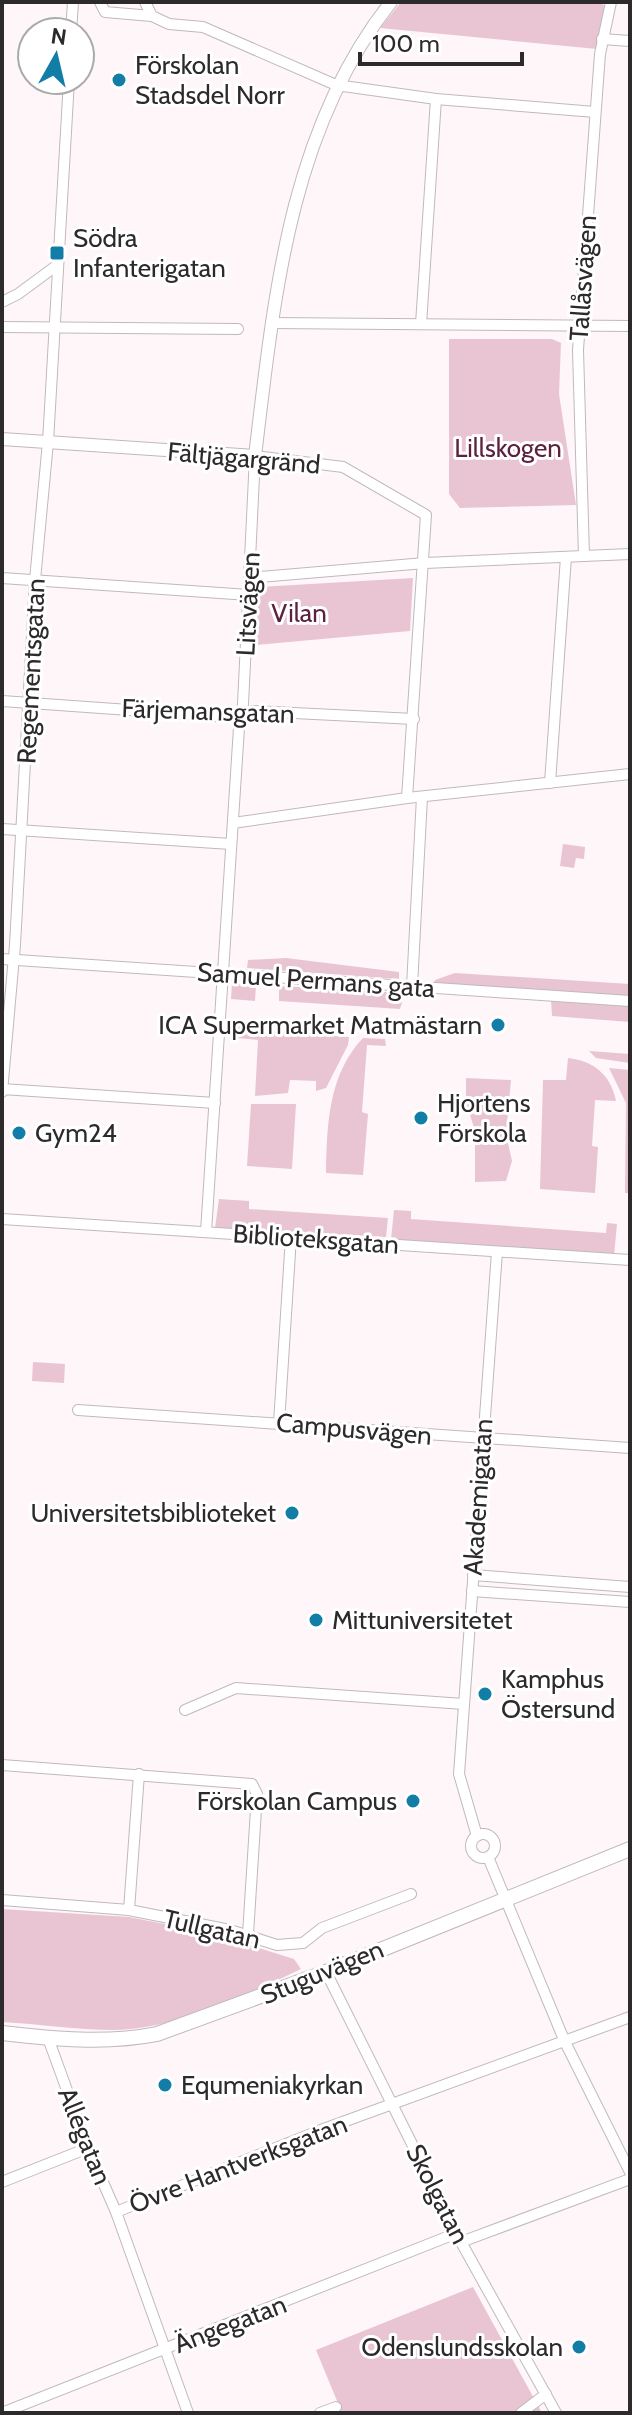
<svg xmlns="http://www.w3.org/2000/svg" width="632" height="2415" viewBox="0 0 632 2415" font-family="Cabin,sans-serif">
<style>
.green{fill:#e9c5d4}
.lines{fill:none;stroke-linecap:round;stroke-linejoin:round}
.minor-casing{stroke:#c0b9bc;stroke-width:12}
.tertiary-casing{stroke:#c0b9bc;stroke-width:14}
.secondary-casing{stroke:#c0b9bc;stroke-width:16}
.minor{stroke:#fff;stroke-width:10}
.tertiary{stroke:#fff;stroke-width:12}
.secondary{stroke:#fff;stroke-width:14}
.poi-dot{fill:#127da7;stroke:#fff;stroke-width:3}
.labels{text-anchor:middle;stroke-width:6;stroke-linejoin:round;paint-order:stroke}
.poi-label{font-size:26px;fill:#2d2a2b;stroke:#fff;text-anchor:start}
.street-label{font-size:26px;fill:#2d2a2b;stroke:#fff}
.park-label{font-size:26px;fill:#5d203f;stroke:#fff}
</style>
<rect width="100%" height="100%" fill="#fef6f9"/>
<g class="green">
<polygon points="401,2 599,2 605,6 597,49 380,28"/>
<polygon points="449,339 552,339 561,343 559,394 576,505 460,508 449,494"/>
<polygon points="413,578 410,631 256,645 259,587"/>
<polygon points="563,844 585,847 584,859 576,858 574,868 560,866"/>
<polygon points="286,958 399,972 399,979 247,968 248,960"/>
<polygon points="455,973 630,984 630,997 434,983 435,980"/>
<polygon points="232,983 256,985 255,1001 231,999"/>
<polygon points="279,986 405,993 400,1009 279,1001"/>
<polygon points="551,1000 630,1005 630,1022 552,1016"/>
<polygon points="235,1024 268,1027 269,1031 349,1037 348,1045 326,1088 316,1091 316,1081 290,1080 288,1093 255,1096 258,1040 237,1038"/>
<path d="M363 1038 385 1039 386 1046 367 1045 362 1112 368 1114 363 1175 326 1173C327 1125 328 1075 363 1038Z"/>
<polygon points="589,1051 630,1054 630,1063 596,1058"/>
<path d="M568 1058C594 1061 611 1075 616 1101L595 1100 592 1146 598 1147 595 1193 540 1189 543 1080H566Z"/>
<polygon points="609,1068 630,1070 630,1193 625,1193 626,1103"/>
<polygon points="466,1078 511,1080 506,1134 512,1161 506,1181 475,1182 475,1131 466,1102"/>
<polygon points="251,1104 296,1104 292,1169 247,1166"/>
<polygon points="219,1199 249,1201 249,1209 388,1218 386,1237 215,1228"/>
<polygon points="394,1210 411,1211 411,1219 606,1233 607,1223 617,1224 614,1256 391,1239"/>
<polygon points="33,1362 65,1364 64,1383 32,1381"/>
<path d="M2 1909 129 1917 210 1933 294 1959 301 1969C243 1996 179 2029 113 2030 77 2030 39 2024 2 2022Z"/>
<polygon points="473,2287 542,2413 342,2413 316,2350"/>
</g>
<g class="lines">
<g class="minor-casing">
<g id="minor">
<polyline points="100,2 105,12 152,16"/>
<polyline points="145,2 152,16 169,24 203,27 336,85 436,99 595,112"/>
<polyline points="71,32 73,2"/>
<polyline points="602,39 630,41"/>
<polyline points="2,302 18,294 56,266"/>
<polyline points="271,323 630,326"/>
<polyline points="421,324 436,99"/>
<polyline points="2,327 238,329"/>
<polyline points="584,556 578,350 600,54 611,2"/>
<polyline points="2,578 249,595"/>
<polyline points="249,578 425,563 630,554"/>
<polyline points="2,701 228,717 254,711 414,719"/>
<polyline points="550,783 566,557"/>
<polyline points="233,823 407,798 630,774"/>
<polyline points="2,829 231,844"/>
<polyline points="2,959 630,1001"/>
<polyline points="412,986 422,797"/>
<polyline points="2,1089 215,1103"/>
<polyline points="2,1092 15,945 35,580 48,442 69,80"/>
<polyline points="2,1219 630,1260"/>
<polyline points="206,1232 239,728 243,704 255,456 343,467 426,515 407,798"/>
<polyline points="78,1410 630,1448"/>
<polyline points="279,1423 291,1237"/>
<polyline points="473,1575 630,1587"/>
<polyline points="472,1591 630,1602"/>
<polyline points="185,1710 236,1688 464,1704"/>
<polyline points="2,1765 252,1784 257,1794 248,1934"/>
<circle cx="483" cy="1846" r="12"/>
<polyline points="477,1836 459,1774 497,1252"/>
<polyline points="488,1857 565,2042 630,2172"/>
<polyline points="2,1900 129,1910 230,1930 277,1945 303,1943 322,1928 411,1894"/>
<polyline points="129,1910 139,1774"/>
<polyline points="326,1972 461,2242 556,2413"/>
<polyline points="48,2038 88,2148 116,2212 188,2413"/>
<polyline points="2,2182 88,2148"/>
<polyline points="116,2212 321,2130 630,2017"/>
<polyline points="461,2242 630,2179"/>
<polyline points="2,2413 457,2233"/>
<polyline points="320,2413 336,2407"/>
<polyline points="521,2413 546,2394"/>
</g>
</g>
<g class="tertiary-casing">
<path id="tertiary" d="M2 439 255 456C274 299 289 130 391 2"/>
</g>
<g class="secondary-casing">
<path id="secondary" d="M2 2033C53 2039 107 2044 157 2034L326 1972 630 1849"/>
</g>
<use href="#minor" class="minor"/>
<use href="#tertiary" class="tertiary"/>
<use href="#secondary" class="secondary"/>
</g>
<g class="poi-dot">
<circle cx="119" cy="80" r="8"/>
<rect x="49" y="245" width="16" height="16" rx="4"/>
<circle cx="498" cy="1025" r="8"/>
<circle cx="421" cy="1118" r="8"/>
<circle cx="19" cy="1133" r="8"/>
<circle cx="292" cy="1513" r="8"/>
<circle cx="316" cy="1620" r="8"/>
<circle cx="485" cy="1694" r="8"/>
<circle cx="413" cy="1801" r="8"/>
<circle cx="165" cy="2085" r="8"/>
<circle cx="579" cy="2347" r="8"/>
</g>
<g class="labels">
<g class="poi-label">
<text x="135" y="74">Förskolan<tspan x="135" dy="30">Stadsdel Norr</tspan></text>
<text x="73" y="247">Södra<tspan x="73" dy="30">Infanterigatan</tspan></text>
<text x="482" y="1034" text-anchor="end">ICA Supermarket Matmästarn</text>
<text x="437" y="1112">Hjortens<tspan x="437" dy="30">Förskola</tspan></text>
<text x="35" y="1142">Gym24</text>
<text x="276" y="1522" text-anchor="end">Universitetsbiblioteket</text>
<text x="332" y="1629">Mittuniversitetet</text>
<text x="501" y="1688">Kamphus<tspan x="501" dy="30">Östersund</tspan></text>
<text x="397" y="1810" text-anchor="end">Förskolan Campus</text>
<text x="181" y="2094">Equmeniakyrkan</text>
<text x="563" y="2356" text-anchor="end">Odenslundsskolan</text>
</g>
<g class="street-label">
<text transform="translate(583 278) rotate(-86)" y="9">Tallåsvägen</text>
<text transform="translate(244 458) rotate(5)" y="9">Fältjägargränd</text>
<text transform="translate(248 604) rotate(-87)" y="9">Litsvägen</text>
<text transform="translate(31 671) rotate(-87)" y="9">Regementsgatan</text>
<text transform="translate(208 711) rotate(2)" y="9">Färjemansgatan</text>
<text transform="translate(316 980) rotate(4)" y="9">Samuel Permans gata</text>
<text transform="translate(316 1239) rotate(4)" y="9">Biblioteksgatan</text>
<text transform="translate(354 1429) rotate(5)" y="9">Campusvägen</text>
<text transform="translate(478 1497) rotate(-86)" y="9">Akademigatan</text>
<text transform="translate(212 1929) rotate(13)" y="9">Tullgatan</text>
<text transform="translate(322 1972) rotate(-22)" y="9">Stuguvägen</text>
<text transform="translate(85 2136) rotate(68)" y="9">Allégatan</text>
<text transform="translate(238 2164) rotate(-21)" y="9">Övre Hantverksgatan</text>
<text transform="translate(438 2194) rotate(63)" y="9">Skolgatan</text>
<text transform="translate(230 2324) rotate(-21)" y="9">Ängegatan</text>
</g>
<g class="park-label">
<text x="508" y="457">Lillskogen</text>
<text x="299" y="622">Vilan</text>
</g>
</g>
<rect width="632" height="2415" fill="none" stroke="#2d2a2b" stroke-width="8"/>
<g transform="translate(56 56) rotate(8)"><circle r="38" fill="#ffffff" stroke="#abaaaa" stroke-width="2"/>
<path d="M0-6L14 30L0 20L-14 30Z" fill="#127da7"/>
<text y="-12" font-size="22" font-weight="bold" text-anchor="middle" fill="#2d2a2b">N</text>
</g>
<path d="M360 52v12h162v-12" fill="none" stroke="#2d2a2b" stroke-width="4"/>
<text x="372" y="52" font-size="24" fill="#2d2a2b" stroke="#ffffff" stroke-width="6" paint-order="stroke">100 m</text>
</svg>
